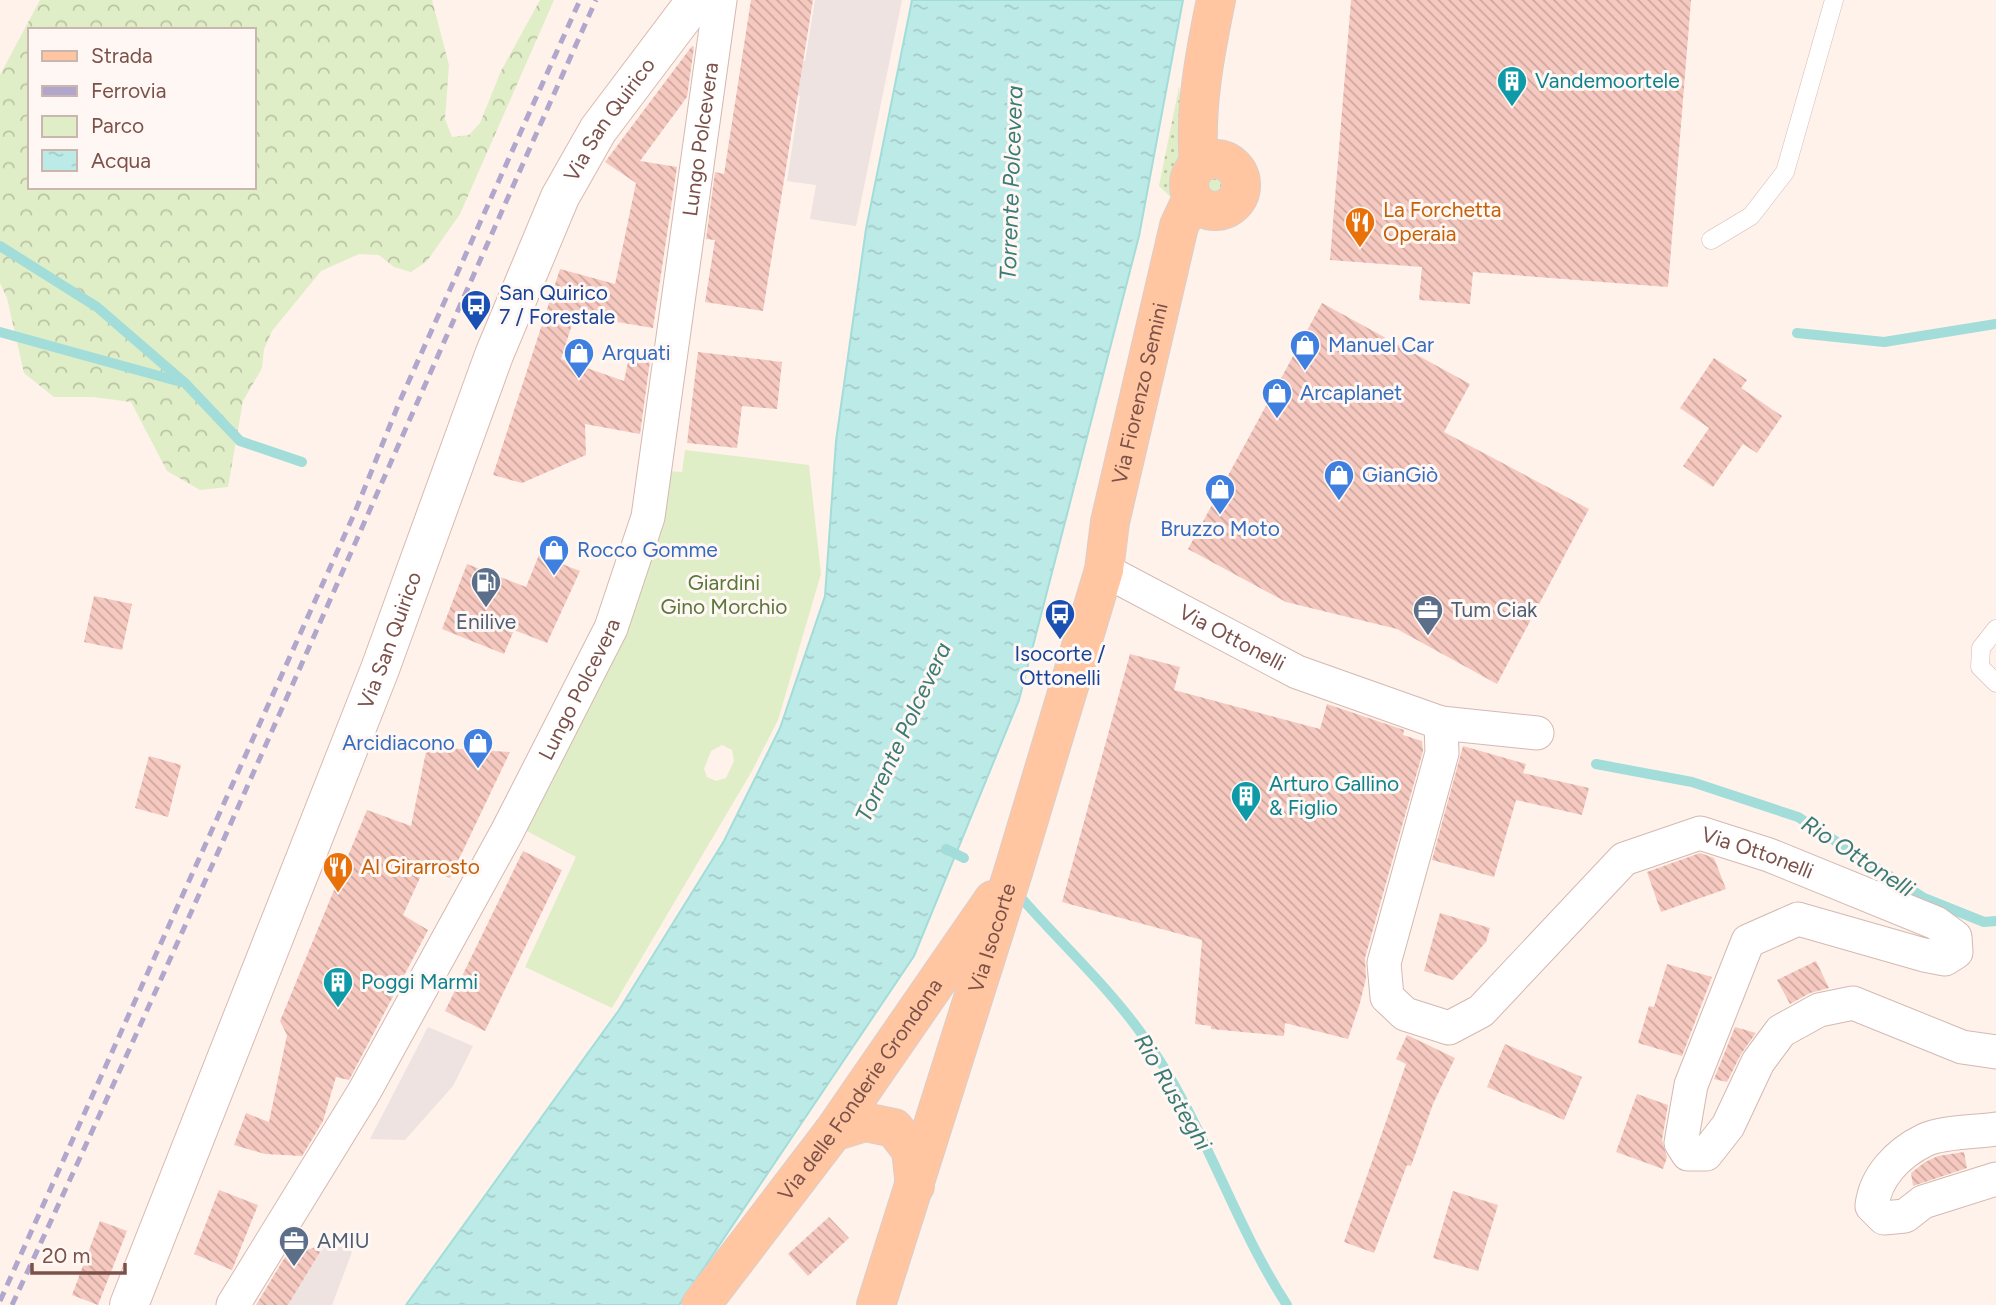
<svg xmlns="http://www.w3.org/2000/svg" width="1996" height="1305" viewBox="0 0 1996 1305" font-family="Figtree,sans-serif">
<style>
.industrial{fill:#eee3e0}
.grass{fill:url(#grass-dots)}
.forest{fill:url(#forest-crowns);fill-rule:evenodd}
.park{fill:#e0eec7;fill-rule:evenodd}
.water{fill:url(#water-ripples);stroke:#a2ddd9;stroke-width:2}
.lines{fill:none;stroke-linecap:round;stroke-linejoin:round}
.stream{stroke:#a2ddd9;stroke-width:10}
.building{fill:url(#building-back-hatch)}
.lane-casing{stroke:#d5b8b1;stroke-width:19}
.street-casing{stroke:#d5b8b1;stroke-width:35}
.secondary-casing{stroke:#dab9b0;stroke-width:40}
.primary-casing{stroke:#dacecc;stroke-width:40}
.lane{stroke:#fff;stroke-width:18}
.street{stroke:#fff;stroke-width:33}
.secondary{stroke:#fff;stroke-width:38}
.primary{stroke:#ffc6a1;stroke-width:38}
.rail{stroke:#b1a6cb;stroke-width:5;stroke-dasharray:10 7;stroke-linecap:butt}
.labels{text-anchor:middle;stroke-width:6;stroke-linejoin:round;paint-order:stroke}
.culture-label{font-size:21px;fill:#0d838f;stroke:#fff7f3;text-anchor:start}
.street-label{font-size:21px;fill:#7c514a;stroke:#fff7f3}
.food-label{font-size:21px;fill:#c56008;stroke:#fff7f3;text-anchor:start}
.transit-label{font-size:21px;fill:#164399;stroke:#fff7f3;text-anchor:start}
.shop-label{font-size:21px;fill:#366cbe;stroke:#fff7f3;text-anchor:start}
.park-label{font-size:21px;fill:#5a773b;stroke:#fff7f3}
.service-label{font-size:21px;fill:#4e5e75;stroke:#fff7f3;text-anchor:start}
.water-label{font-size:23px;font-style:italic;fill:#397b76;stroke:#fff7f3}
</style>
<defs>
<pattern id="grass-dots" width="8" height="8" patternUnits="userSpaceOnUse" patternTransform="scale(1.75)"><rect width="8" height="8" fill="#e0eec7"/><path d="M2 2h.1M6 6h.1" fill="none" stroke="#bbc3a4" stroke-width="1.8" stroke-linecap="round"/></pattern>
<pattern id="forest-crowns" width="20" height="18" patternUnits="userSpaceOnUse" patternTransform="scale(1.75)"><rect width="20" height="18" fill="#e0eec7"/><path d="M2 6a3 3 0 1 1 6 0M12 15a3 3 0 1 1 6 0" fill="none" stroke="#bbc3a4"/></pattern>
<pattern id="water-ripples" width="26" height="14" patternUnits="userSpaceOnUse" patternTransform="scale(1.75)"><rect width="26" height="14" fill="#bceae7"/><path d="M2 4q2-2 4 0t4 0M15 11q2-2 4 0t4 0" fill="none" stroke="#a5cac8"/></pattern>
<pattern id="building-back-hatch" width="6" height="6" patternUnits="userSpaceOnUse" patternTransform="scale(1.75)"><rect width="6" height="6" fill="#f6c9c0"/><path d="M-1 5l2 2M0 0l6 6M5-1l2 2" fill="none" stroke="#cca69e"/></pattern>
</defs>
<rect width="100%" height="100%" fill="#fef2eb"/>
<g class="industrial">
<polygon points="815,0 902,0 856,226 810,219 816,185 787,181 800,96 738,86 743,51 805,61"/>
<polygon points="428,1027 473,1046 453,1086 405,1140 370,1139"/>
<polygon points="337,1235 352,1252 332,1305 288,1305 320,1253"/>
</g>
<g class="grass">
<path d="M1179 87C1185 126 1188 164 1177 203L1159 186Z"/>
<polygon points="1217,164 1234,175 1237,185 1228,203 1209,206 1199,172"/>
</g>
<path class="forest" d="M40 0H432L449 65 445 119 452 137 469 135 480 123 501 71 540 0H554L460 214 427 261 411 272 394 267 379 255 359 254 321 271 272 331 264 349 262 368 243 401 228 487 200 490 167 471 131 402 93 397H54L24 373 7 298 0 283V75ZM30 30H254V187H30Z"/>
<path class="park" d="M685 450 809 465 821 574 778 720 752 771 612 1008 525 967 576 857 521 828 669 471 682 472ZM722 745 732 750 734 761 726 778 716 781 707 777 704 769 711 751Z"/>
<polygon class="water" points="912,0 1183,0 1139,236 1019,700 914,956 679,1305 406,1305 619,1010 724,841 780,728 825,596 836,441 866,229"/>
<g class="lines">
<g class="stream">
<polyline points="0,246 97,307 185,383 240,441 302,462"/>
<polyline points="0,332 181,382"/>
<polyline points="1797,333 1884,342 1996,324"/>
<polyline points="1596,764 1692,782 1798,817 1924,898 1984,922 1996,921"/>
<polyline points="946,849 964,858"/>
<path d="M1024 901C1062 944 1108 987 1141 1033 1202 1116 1231 1219 1287 1305"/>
</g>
</g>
<g class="building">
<polygon points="751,0 813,0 763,311 705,302 715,240 706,239 715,172 724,174"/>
<polygon points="1351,0 1691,0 1668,287 1473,272 1470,304 1419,300 1422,267 1330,260"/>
<polygon points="692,46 694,47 687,97 640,161 677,167 653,328 575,315 561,359 624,381 629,357 650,361 640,434 585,424 586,455 522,483 493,475 560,269 615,284 636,183 605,162"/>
<polygon points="1322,303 1470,384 1444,432 1589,509 1497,684 1397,629 1286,602 1188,549"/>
<polygon points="698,352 782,362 777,409 742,406 737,448 687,443"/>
<polygon points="1714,358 1747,380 1741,388 1782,416 1757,453 1743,444 1713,487 1683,466 1709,428 1680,408"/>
<polygon points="539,555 580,571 547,643 514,630 504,654 442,629 467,564 526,587"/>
<polygon points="94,596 132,604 122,650 84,642"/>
<polygon points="1130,654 1180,667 1174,690 1320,729 1327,704 1404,730 1403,735 1422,741 1423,751 1365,958 1366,978 1360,1003 1348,1039 1285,1023 1284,1036 1211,1029 1211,1026 1195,1024 1202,940 1062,902"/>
<polygon points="428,742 459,749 510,752 450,878 424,869 403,915 428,930 349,1080 336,1077 323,1121 302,1156 265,1154 234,1145 246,1113 269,1122 287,1035 280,1021 367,810 411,826"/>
<polygon points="1463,746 1526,764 1523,773 1589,788 1582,815 1516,800 1494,877 1432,860"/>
<polygon points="149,756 181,765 168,817 135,808"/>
<polygon points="523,851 562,870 485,1031 445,1011"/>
<polygon points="1700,853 1714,858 1726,889 1661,912 1647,872"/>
<polygon points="1440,913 1490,928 1486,942 1453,980 1424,971"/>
<polygon points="1816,961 1829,988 1810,993 1790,1004 1777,980"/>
<polygon points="1667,964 1712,977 1682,1056 1638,1043 1649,1006 1654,1007"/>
<polygon points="1735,1027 1756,1033 1741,1054 1727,1082 1714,1079"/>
<polygon points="1407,1035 1455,1058 1433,1104 1411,1166 1407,1165 1374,1253 1344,1242 1406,1064 1396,1059"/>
<polygon points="1505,1044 1582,1077 1564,1120 1487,1087"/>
<polygon points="1637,1094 1668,1105 1662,1140 1667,1157 1663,1169 1616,1152"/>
<polygon points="1964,1152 1967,1168 1913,1186 1911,1173 1925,1162 1938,1156"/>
<polygon points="219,1190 258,1205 232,1270 194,1254"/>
<polygon points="1453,1191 1498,1205 1478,1271 1433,1258"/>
<polygon points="829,1217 849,1238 808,1276 788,1254"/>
<polygon points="100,1221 127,1231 98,1305 72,1295"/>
<polygon points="325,1244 288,1305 256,1305 285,1257"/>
</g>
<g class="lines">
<g class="lane-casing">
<g id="lane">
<polyline points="1711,240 1751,216 1785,172 1834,0"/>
<polyline points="1996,629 1981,648 1980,667 1996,683"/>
</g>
</g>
<g class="street-casing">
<g id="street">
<path id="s1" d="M1104 570 1297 672 1441 723 1442 753 1384 963 1387 997 1405 1014 1449 1028 1481 1011 1624 859 1700 833 1769 855 1936 923 1955 937 1956 952 1945 959 1924 955 1798 919 1748 941 1691 1085 1681 1143 1688 1154H1706L1728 1126 1758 1062 1781 1031 1819 1010 1853 1003 1962 1047 1996 1052"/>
<polyline points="1441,723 1537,733"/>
<path d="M1996 1129C1977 1132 1941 1132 1925 1140 1898 1153 1875 1177 1872 1206L1884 1218 1905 1216 1923 1202 1996 1179"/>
<path id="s2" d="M233 1305 364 1092 507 832 611 628 648 517 720 0"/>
</g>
</g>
<g class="secondary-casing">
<g id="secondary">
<path id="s3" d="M129 1305 380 669 494 355 560 197 598 130 696 0"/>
</g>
</g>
<g class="primary-casing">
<g id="primary">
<circle cx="1215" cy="185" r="26"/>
<path d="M1199 164C1194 110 1205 53 1216 0"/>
<polyline points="833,1132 865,1122 894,1128 911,1150 915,1186"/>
<path id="s4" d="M701 1305 833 1132 993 900"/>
<path id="s5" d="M876 1305 1014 869 1104 570 1110 522 1179 226 1192 198"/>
</g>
</g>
<use href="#lane" class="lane"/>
<use href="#street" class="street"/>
<use href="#secondary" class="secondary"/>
<use href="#primary" class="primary"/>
<g class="rail">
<polyline points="0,1301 355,512 399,403 580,0"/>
<path d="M12 1305C213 873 401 435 596 0"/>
</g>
</g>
<defs>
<g id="building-pin" transform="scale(1.575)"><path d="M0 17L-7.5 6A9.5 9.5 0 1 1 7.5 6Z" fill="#0f9aa8" stroke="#fff7f3"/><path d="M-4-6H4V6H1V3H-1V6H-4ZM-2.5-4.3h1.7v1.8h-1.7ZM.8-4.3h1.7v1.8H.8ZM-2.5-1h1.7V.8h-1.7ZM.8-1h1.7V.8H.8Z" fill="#fff"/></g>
<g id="restaurant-pin" transform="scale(1.575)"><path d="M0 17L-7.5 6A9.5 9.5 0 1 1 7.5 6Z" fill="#e8710a" stroke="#fff7f3"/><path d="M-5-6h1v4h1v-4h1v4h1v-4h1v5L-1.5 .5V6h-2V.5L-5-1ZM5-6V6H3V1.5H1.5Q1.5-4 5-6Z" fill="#fff"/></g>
<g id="bus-pin" transform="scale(1.575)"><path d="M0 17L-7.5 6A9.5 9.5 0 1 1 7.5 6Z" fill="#1a4fb4" stroke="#fff7f3"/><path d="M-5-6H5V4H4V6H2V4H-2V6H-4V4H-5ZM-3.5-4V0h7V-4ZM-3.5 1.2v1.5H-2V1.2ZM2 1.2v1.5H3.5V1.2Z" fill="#fff"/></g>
<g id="shop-pin" transform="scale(1.575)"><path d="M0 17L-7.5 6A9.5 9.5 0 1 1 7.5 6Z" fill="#3f7fe0" stroke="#fff7f3"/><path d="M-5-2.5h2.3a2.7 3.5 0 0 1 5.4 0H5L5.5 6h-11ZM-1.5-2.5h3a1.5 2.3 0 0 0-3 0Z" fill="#fff"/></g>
<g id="fuel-pin" transform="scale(1.575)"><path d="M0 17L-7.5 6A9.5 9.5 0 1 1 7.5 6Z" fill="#5c6f8a" stroke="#fff7f3"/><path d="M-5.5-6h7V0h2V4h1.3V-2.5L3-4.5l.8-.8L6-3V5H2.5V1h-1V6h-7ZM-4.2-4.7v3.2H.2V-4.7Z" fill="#fff"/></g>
<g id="office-pin" transform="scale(1.575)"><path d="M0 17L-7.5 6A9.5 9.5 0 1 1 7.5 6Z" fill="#5c6f8a" stroke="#fff7f3"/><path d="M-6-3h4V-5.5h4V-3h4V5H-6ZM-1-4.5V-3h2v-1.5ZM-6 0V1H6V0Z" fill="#fff"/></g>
</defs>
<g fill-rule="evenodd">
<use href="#building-pin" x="1512" y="81"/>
<use href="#restaurant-pin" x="1360" y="222"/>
<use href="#bus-pin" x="476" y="305"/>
<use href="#shop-pin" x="1305" y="345"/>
<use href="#shop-pin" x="579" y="353"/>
<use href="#shop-pin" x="1277" y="393"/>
<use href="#shop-pin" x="1339" y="475"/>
<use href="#shop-pin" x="1220" y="489"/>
<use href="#shop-pin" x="554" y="550"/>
<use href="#fuel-pin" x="486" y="582"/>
<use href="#office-pin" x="1428" y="610"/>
<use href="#bus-pin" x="1060" y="614"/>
<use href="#shop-pin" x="478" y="743"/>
<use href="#building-pin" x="1246" y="796"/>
<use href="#restaurant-pin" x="338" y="867"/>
<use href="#building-pin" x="338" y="982"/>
<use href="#office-pin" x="294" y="1241"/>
</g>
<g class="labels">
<g class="culture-label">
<text x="1535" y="88">Vandemoortele</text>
<text x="1269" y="791">Arturo Gallino<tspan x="1269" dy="24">&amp; Figlio</tspan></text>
<text x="361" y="989">Poggi Marmi</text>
</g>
<g class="street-label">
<text dy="7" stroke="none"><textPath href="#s3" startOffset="1281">Via San Quirico</textPath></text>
<text dy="7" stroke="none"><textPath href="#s2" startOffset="1274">Lungo Polcevera</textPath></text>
<text dy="7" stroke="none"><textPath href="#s5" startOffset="950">Via Fiorenzo Semini</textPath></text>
<text dy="7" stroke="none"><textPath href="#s1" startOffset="145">Via Ottonelli</textPath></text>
<text dy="7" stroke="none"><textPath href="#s3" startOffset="714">Via San Quirico</textPath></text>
<text dy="7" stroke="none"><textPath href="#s2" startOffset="707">Lungo Polcevera</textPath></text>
<text dy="7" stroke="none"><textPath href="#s1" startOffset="1110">Via Ottonelli</textPath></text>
<text dy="7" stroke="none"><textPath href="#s5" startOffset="385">Via Isocorte</textPath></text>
<text dy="7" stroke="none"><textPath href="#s4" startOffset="268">Via delle Fonderie Grondona</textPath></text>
</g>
<g class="food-label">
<text x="1383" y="217">La Forchetta<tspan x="1383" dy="24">Operaia</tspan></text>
<text x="361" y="874">Al Girarrosto</text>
</g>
<g class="transit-label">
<text x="499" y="300">San Quirico<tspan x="499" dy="24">7 / Forestale</tspan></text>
<text x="1060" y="661" text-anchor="middle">Isocorte /<tspan x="1060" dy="24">Ottonelli</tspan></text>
</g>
<g class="shop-label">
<text x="1328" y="352">Manuel Car</text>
<text x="602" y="360">Arquati</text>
<text x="1300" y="400">Arcaplanet</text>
<text x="1362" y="482">GianGiò</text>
<text x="1220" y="536" text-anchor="middle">Bruzzo Moto</text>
<text x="577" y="557">Rocco Gomme</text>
<text x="455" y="750" text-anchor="end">Arcidiacono</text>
</g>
<g class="park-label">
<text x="724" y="590">Giardini<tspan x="724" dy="24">Gino Morchio</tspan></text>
</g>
<g class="service-label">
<text x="1451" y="617">Tum Ciak</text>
<text x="486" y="629" text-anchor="middle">Enilive</text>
<text x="317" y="1248">AMIU</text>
</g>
<g class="water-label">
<text transform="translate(1011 183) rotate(-88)" y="8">Torrente Polcevera</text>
<text transform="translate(903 732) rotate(-65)" y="8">Torrente Polcevera</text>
<text transform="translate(1858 856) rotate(33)" y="8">Rio Ottonelli</text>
<text transform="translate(1173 1092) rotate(60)" y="8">Rio Rusteghi</text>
</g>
</g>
<rect x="28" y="28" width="228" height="161" fill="#fff7f3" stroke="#cbb5af" stroke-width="2"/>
<rect x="42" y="51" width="35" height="10" fill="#ffc6a1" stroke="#cbb5af" stroke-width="2"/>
<text x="91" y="63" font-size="21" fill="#7c514a">Strada</text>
<rect x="42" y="86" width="35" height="10" fill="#b1a6cb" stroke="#cbb5af" stroke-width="2"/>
<text x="91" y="98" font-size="21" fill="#7c514a">Ferrovia</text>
<rect x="42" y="116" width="35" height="21" fill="#e0eec7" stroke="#cbb5af" stroke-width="2"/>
<text x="91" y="133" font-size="21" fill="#7c514a">Parco</text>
<rect x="42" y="150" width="35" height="21" fill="url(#water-ripples)" stroke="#cbb5af" stroke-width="2"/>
<text x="91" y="168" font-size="21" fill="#7c514a">Acqua</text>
<path d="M32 1263v10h93v-10" fill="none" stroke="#7c514a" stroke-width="3.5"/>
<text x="42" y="1263" font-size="21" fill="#7c514a" stroke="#fff7f3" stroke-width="5" paint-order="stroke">20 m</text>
</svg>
